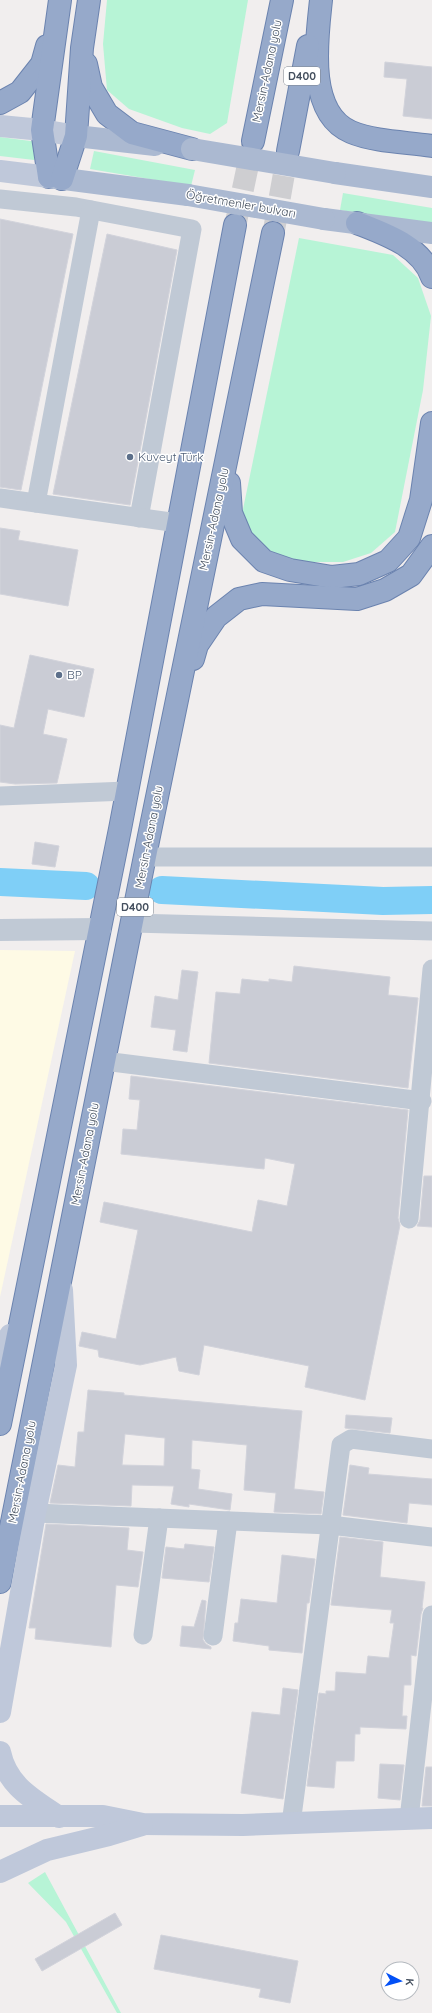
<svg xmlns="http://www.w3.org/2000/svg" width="432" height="2013" viewBox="0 0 432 2013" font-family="Quicksand,sans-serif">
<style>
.commercial{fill:#fefae5}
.green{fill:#b7f4d6}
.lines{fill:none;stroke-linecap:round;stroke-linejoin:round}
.river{stroke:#7fcff7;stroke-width:28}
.building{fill:#caccd5;stroke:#d2d3db;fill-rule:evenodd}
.trunk-tunnel{stroke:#ceced1;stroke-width:22;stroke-dasharray:22 11;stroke-linecap:butt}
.trunk-casing{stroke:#6b83af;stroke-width:24}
.minor{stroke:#c0c9d5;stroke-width:19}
.tertiary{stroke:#c0c9d5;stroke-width:22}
.secondary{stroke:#bfc8da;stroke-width:22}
.primary{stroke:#abb9d1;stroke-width:22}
.trunk{stroke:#96a9ca;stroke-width:22}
.primary-bridge{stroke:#abb9d1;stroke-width:22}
.service-dot{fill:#5c6f8a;stroke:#fff;stroke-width:1.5}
.labels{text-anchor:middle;stroke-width:3;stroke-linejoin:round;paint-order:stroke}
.shield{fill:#fff;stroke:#7c848e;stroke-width:1}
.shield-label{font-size:11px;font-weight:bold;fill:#444f5e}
.street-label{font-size:12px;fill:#444f5e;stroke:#fff}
.service-label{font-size:12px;fill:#4e5e75;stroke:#fff;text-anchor:start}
</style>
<rect width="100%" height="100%" fill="#f1eeee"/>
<polygon class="commercial" points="0,950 75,951 0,1297"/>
<g class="green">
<polygon points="107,0 248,0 227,123 210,134 182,128 129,109 107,90 103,44"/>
<polygon points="0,137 38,142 34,160 0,156"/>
<polygon points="94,151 195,170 191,186 90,169"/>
<polygon points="343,193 432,208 432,225 340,210"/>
<polygon points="299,238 393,255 418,278 431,316 423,390 395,532 371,553 343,562 299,562 259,547 242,514"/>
<polygon points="45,1872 121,2013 117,2013 66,1922 28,1883"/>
</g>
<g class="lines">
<g class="river">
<polyline points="0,882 86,886"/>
<polyline points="162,890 383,901 432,900"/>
</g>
</g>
<g class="building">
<polygon points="385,62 432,67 432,119 403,116 407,79 384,77"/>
<polygon points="0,219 73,234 21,490 0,487"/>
<polygon points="107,234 177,250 130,505 53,494"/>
<polygon points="0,528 20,531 18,540 78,550 68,606 0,594"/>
<polygon points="30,655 94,669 84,717 48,709 43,734 67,739 57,783 15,784 0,782 0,725 14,728"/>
<polygon points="35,842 59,846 55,867 32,864"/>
<polygon points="294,966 390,977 388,995 418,998 408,1088 209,1063 216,992 240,994 242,979 269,982 269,979 292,982"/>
<polygon points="182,970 198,972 187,1052 173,1050 176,1030 151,1027 155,996 178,1000"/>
<polygon points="131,1076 408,1110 398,1218 400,1225 365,1400 305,1387 309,1366 204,1345 199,1375 179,1371 176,1357 140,1365 99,1357 98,1350 79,1346 82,1332 116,1339 138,1230 100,1222 104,1202 252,1232 258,1200 287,1206 295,1164 265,1158 264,1169 121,1154 123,1129 137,1130 140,1100 129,1099"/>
<polygon points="424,1176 432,1176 432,1227 417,1226 420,1220"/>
<path d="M88 1390 124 1393V1395L302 1411 294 1489 324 1492 321 1514 274 1512 276 1493 244 1490 247 1445 192 1440 191 1469 200 1470 198 1489 232 1494 230 1510 189 1504V1507L171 1504 174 1486 132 1485 131 1506 50 1503 58 1465 75 1467 78 1432H84ZM125 1434 165 1438 164 1466 122 1465Z"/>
<polygon points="346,1415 392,1418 390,1433 345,1428"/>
<polygon points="350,1465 369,1468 368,1474 432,1479 432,1505 409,1503 407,1523 343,1515"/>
<polygon points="46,1524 129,1528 127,1550 143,1552 138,1587 116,1585 111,1647 35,1639 36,1628 29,1628"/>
<polygon points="340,1537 383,1542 380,1577 425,1582 422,1608 423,1608 421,1614 416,1656 411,1655 411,1685 404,1685 402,1716 407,1716 406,1729 360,1727 360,1734 355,1734 354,1761 336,1761 334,1788 307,1786 319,1693 326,1694 326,1691 335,1691 336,1672 366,1674 368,1656 389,1658 394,1623 390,1623 392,1610 331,1605"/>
<polygon points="185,1544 214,1547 209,1582 162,1578 166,1547 184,1549"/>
<polygon points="282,1555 315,1559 309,1603 307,1603 302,1653 269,1650 269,1646 233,1641 235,1623 238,1623 241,1599 277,1603"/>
<polygon points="202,1600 206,1601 203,1640 206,1644 211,1647 211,1649 180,1646 182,1626 194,1627"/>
<polygon points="283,1688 298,1690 283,1799 241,1793 252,1712 280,1715"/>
<polygon points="380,1764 404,1765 400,1800 378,1798"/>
<polygon points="426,1767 432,1767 432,1806 422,1806"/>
<polygon points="115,1913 122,1925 42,1971 35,1959"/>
<polygon points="161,1935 298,1961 290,2003 259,1997 261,1989 154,1969"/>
</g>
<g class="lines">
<g class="trunk-tunnel">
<polyline points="236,222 253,141"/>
<polyline points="274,230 288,151"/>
</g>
<g class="trunk-casing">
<g id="trunk">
<path d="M321 0C317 38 306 113 351 132 375 142 406 142 432 146"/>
<polyline points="86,64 91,87 107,114 132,133 192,149"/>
<polyline points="0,103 20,92 42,64 47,46"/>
<polyline points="253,141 282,0"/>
<polyline points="288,151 308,46"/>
<polyline points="49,177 42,130 60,0"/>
<polyline points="62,179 76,136 82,48 89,0"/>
<path d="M357 223C385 234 421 246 432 277"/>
<polyline points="229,483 231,513 242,539 264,561 290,570 332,577 359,574 388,561 409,538 421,500 432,423"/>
<polyline points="193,659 197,645 216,617 239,599 262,594 357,599 385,590 411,575 432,546"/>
<polyline points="0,1424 120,829 235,225"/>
<polyline points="0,1582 149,836 273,233"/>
</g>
</g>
<g class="minor">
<polyline points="0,199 76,207 192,229 139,518"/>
<polyline points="0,498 178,523"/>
<polyline points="36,503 91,210"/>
<polyline points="0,796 127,791"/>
<polyline points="145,857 432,857"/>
<polyline points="132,923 432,931"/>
<polyline points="104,1061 422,1101"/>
<polyline points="409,1219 432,969"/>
<polyline points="35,1513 330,1525 432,1537"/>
<polyline points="143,1635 159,1518"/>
<polyline points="213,1636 228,1521"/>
<polyline points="409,1819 432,1615"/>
<polyline points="291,1824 341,1445 351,1439 432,1449"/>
</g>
<polyline class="tertiary" points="0,930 100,929"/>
<g class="secondary">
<polyline points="0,126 42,130 76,136"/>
<polyline points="0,171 49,177"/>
<polyline points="0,1367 10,1335"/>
<polyline points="0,1712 35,1513 66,1365 62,1290"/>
<path d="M0 1752C7 1786 33 1799 59 1817"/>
<polyline points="0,1816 103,1816 143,1824 243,1825 432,1818"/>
<polyline points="0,1872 47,1850 109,1835 142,1825"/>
</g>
<g class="primary">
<polyline points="76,136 155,145"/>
<polyline points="335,173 432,187"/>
<polyline points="49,177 188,195"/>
<polyline points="324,219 432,233"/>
</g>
<use href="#trunk" class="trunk"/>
<g class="primary-bridge">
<polyline points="192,149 335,173"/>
<polyline points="188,195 324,219"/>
</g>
</g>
<g class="service-dot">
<circle cx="130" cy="457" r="4"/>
<circle cx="59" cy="675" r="4"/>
</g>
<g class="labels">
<g class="shield">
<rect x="284" y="67" width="36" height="18" rx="3"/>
<rect x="117" y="898" width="36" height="18" rx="3"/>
</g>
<g class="shield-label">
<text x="302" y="80">D400</text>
<text x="135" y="911">D400</text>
</g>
<g class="street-label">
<text transform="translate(267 71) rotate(-78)" y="4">Mersin-Adana yolu</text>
<text transform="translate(241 204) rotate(10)" y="4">Öğretmenler bulvarı</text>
<text transform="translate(214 519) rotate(-78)" y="4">Mersin-Adana yolu</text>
<text transform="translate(149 837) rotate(-79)" y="4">Mersin-Adana yolu</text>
<text transform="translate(85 1154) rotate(-79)" y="4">Mersin-Adana yolu</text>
<text transform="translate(22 1472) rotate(-79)" y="4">Mersin-Adana yolu</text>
</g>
<g class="service-label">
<text x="138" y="461">Kuveyt Türk</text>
<text x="67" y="679">BP</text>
</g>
</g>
<g transform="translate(400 1981) rotate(96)"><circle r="19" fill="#ffffff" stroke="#b4b9bf"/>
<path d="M0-3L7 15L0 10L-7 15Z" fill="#0350f6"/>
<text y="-6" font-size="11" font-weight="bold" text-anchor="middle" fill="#444f5e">K</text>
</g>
</svg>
